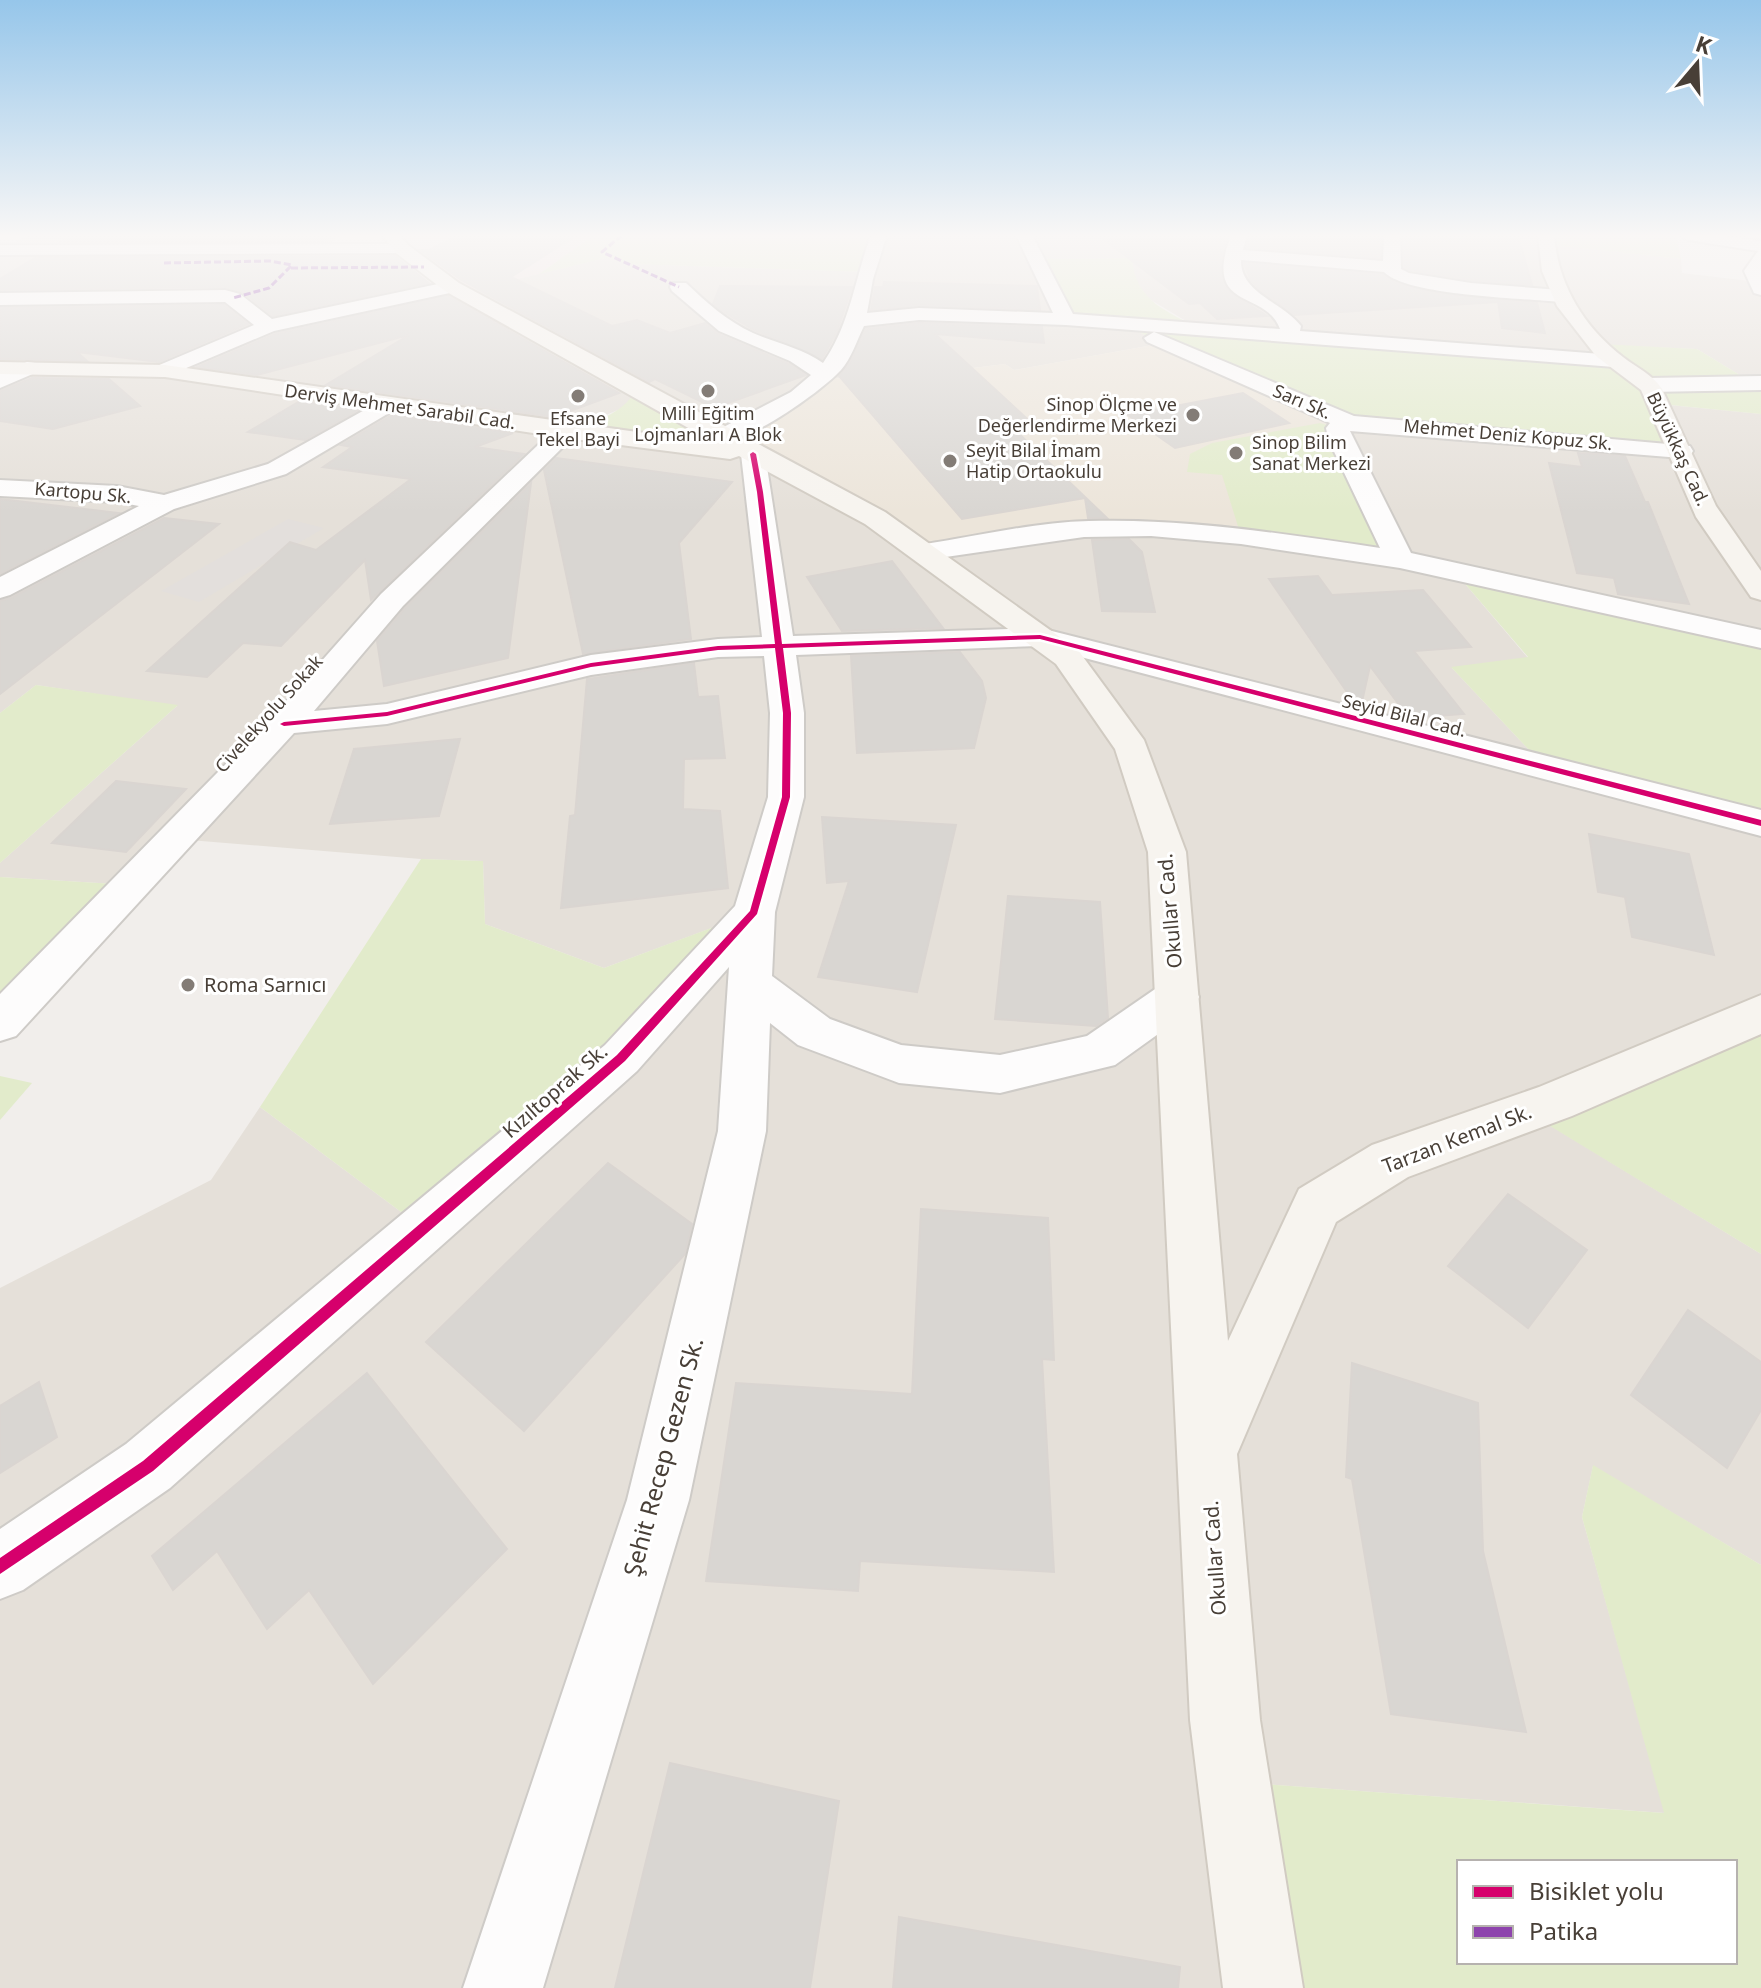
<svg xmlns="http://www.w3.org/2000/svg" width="1761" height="1988" viewBox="0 0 1761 1988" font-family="'Noto Sans',sans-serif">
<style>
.residential{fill:#e5e0d9;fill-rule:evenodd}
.education{fill:#ece5da}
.medical{fill:#f0e2e0}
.green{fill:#e2ebcb;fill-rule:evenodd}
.parking{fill:#e3dfdc}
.building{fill:#d9d6d2;stroke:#dad5d1;stroke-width:2}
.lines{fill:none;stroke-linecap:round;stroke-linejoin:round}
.street-casing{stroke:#cecbc7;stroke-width:4}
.secondary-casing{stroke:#d1cbc2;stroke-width:4}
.street{fill:#fdfcfc;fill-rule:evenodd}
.secondary{fill:#f7f4ef;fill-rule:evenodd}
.quiet{stroke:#8e44ad;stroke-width:3;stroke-dasharray:7 3;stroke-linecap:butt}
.cycleway-casing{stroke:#fff;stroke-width:5}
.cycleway{fill:#d6006c;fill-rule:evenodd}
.poi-dot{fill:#837c76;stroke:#fff;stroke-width:3}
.labels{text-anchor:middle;stroke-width:6;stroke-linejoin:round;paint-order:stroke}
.far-street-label{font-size:18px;fill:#483f37;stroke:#fff}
.far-poi-label{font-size:18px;fill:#483f37;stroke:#fff}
.street-label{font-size:20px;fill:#483f37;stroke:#fff}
.poi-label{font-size:20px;fill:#483f37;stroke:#fff;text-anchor:start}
.near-street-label{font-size:24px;fill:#483f37;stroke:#fff}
</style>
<rect width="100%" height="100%" fill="#f1eeeb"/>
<path class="residential" d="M29 235H340L324 249H177L110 297 225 296 238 301 392 300 452 287 461 292 610 257 628 264 866 272 879 235H1546V244L1681 259 1682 273 1758 282 1761 289V383H1753L1697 349 1601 345 1614 361 1201 330 1146 297 1134 278 1132 258 1037 259 1066 319 1122 325 1164 343 1014 370 1005 364 861 382 824 376 722 437 627 385 632 396 625 407 568 431 753 454 875 518 925 552 1084 529 1151 528 1241 536 1399 559 1340 439 1338 428 1350 423 1680 451 1659 404 1761 414V573L1747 572 1761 591V639L1455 572 1528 658 1452 668 1547 769 1761 823V1013L1732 1028 1528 1112 1761 1254V1565L1593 1466 1582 1517 1665 1813 1235 1782 1263 1988H0V1288L211 1180 260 1107 424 1229 621 1058 752 913 604 968 485 924 483 861 421 859 177 839 132 885 0 877V863L177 706 36 685 0 713V491L59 490 0 488V250ZM1214 1536V1537L1232 1763 1225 1720Z"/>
<polygon class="education" points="1164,343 1350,423 1338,428 1400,559 1151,528 925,552 722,437 824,376 861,382 1005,364 1014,370"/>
<polygon class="medical" points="390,235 594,235 539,274 461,292 402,249"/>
<g class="green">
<polygon points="594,235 879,235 867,272 628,264 610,257 539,274"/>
<polygon points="1546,235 1676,235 1681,259 1545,244"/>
<path d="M1132 258C1136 303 1167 310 1201 330L1613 361 1600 344 1697 349 1753 383H1761V414L1660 404 1681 451 1350 423 1122 325 1066 319 1036 259Z"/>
<path d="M632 396 753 454 566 431C589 423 617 417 632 396Z"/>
<polygon points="1320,423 1338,428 1400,559 1241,536 1222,475 1187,472 1190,454 1212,443"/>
<polygon points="1454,571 1761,639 1761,823 1547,769 1451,667 1528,657"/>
<polygon points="36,685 178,705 0,863 0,713"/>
<polygon points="421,859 483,861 485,924 604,968 754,912 424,1229 260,1107"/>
<polygon points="0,877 132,885 0,1023"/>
<polygon points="1761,1013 1761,1254 1527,1112"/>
<polygon points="0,1076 32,1083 0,1120"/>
<path d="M1593 1465 1761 1565V1988H1263L1234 1782 1664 1813 1582 1517ZM1459 1862H1735V1962H1459Z"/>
</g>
<polygon class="parking" points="288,519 324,528 199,602 161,591"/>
<g class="building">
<polygon points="73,235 332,235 325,241 61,242"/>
<polygon points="458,235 577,235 511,277 612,326 637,320 670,333 705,323 718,334 789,364 806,375 714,408 655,379 649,382 461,280 420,250 429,250"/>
<polygon points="1098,235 1228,235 1221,260 1221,277 1227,290 1267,316 1217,319 1200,303 1189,304"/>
<polygon points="1250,235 1381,235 1380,258 1247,247"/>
<polygon points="1403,235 1518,235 1532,285 1471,280 1410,270 1404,267"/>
<polygon points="395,256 429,283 273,316 242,292 225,287 0,290 0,279 35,258"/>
<polygon points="1244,263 1383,275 1396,283 1440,294 1537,303 1545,333 1502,328 1498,302 1294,315 1257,287 1250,279"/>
<polygon points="884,282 1037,286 1040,310 919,305 871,310 875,287 883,287"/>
<polygon points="720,286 852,287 837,332 822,359 754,330 727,314 713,304"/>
<polygon points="448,296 619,393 554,417 326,385 409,335 257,375 197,367 275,334"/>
<polygon points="224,305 248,324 159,362 77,352 87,361 0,359 0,308"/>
<polygon points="919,323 1042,327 1044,343 935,334 1035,426 1014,429 1107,518 1088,518 1085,498 962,519 839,376 850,362 866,329"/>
<polygon points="32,378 109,379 140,406 53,429 0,421 0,391"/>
<polygon points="1243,393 1289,423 1175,448 1128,415"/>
<polygon points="300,401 359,410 305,440 248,432"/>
<polygon points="392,415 513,433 475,447 524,454 371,600 365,560 281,646 243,643 207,677 147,671 290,542 316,550 411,479 323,467 352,447 341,445"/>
<polygon points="1578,453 1625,456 1645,502 1648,502 1689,604 1618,594 1614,578 1577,573 1549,463 1582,467"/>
<polygon points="556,458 732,482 679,543 691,639 583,654 544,470"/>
<polygon points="531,483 508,658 384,686 377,641 405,608"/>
<polygon points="0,499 119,513 0,574"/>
<polygon points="164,518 219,524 0,694 0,601 11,598"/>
<polygon points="1129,539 1142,552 1155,612 1102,611 1092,540"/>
<polygon points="892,561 943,628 842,631 807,577"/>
<polygon points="1318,576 1332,595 1423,590 1471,647 1414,651 1464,714 1409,718 1370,666 1361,706 1356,705 1269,579"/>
<polygon points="960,652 982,681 986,698 974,748 857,753 851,656"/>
<polygon points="694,663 698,697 718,696 725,758 684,759 683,809 720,811 728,888 561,908 570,816 575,815 587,679"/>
<polygon points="460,739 439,816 330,824 354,749"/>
<polygon points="116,781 186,789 126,852 52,843"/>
<polygon points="822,817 956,825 917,992 818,977 849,881 827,883"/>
<polygon points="1589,834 1689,854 1714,955 1632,937 1625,897 1598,892"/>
<polygon points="1008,896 1100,902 1108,1018 1096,1026 995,1019"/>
<polygon points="608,1163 692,1224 685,1254 524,1431 426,1342"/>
<polygon points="1508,1194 1587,1250 1528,1328 1448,1266"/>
<polygon points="921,1209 1048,1218 1054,1360 1042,1359 1054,1572 860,1561 858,1591 706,1581 736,1383 912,1394"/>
<polygon points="1688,1310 1761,1362 1761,1410 1727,1468 1631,1395"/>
<polygon points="1352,1363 1478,1403 1483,1551 1526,1732 1391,1714 1352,1479 1346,1477"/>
<polygon points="367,1373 507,1549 373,1684 309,1590 267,1629 217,1551 173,1590 152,1556"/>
<polygon points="39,1382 57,1437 0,1473 0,1406"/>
<polygon points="670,1763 839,1801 810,1988 615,1988"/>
<polygon points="899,1917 1180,1967 1178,1988 893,1988"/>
</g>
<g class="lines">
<g class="street-casing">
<g id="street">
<path d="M871 235H887L873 279 867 313 919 308 1053 313 1016 235H1032L1073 314 1280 329C1265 288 1202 313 1231 235H1247L1243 250 1383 261 1384 235H1400L1401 269 1409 273 1471 283 1560 290 1569 296 1560 302C1522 298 1408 296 1384 272L1241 260C1240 293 1283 302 1301 326L1300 331 1614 355 1625 361 1614 367 1066 325 919 320 864 326C857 340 851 359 841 370 822 391 741 449 714 442L710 437 714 432 791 392 811 375 790 361 719 331 672 291 670 287 672 283H686C706 302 727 321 753 333 776 343 802 348 823 363 850 325 855 278 871 235Z"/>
<polygon points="1680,235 1719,235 1761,241 1761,295 1754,293 1744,271 1758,251 1688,240"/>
<polygon points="402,244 411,249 408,253 0,255 0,245"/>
<polygon points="452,281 461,287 459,291 274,331 165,377 157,376 154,371 157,366 254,325 225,302 0,305 0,293 225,290 240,294 272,319"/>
<path d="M1154 332 1354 416 1690 446 1693 451 1690 456 1681 458 1350 431 1411 553 1761 630V648L1400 568 1241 544 1151 536 1084 537 925 560 915 558 911 552 915 546 925 544C979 536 1035 522 1089 521 1187 518 1283 534 1380 548L1328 439 1326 428 1330 423 1147 342 1144 338Z"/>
<polygon points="27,362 35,363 38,368 35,373 0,388 0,373"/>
<polygon points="1761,376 1761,390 1648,392 1637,385 1648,378"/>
<polygon points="386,398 394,400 397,405 394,410 286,474 174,509 10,595 0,598 0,577 139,506 117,502 0,496 0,480 117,486 164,495 268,464"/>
<polygon points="566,424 574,426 578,431 574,436 403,606 314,711 387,704 591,655 718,639 762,637 741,454 744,449 762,449 765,454 793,636 1040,628 1761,810 1761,836 1039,646 796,655 804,713 804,797 775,912 772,976 830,1019 901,1045 1000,1055 1087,1036 1161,985 1177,980 1193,985 1199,997 1193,1009 1115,1065 1000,1093 899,1083 798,1045 770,1023 766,1131 689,1500 543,1988 463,1988 627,1500 718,1131 729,967 637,1071 170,1488 23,1590 0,1599 0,1529 126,1444 605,1045 735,906 768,797 770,713 764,656 718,657 591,675 387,724 294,733 16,1036 0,1041 0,994 272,717 381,594 558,426"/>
</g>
</g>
<g class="secondary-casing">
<g id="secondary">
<polygon points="382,235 399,235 408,245 459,283 885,512 1078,650 1144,740 1186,852 1228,1341 1299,1189 1372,1145 1539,1087 1761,995 1761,1034 1572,1116 1408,1177 1336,1222 1237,1454 1260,1720 1303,1988 1223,1988 1190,1720 1148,852 1115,749 1056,664 865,524 739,456 730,459 566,438 165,377 0,374 0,362 165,365 715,443 445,291 396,253"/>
<path d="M1538 235H1554C1558 285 1584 327 1623 357 1637 368 1652 374 1662 389L1716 506 1761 571V600L1751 597 1696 517 1641 390 1596 356 1557 306 1542 271Z"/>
</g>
</g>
<use href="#street" class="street"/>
<use href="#secondary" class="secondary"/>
<g class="quiet">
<polyline points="622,235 602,252 679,287"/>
<polyline points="164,263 270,261 292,265 269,288 233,298"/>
<polyline points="291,268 424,267"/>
</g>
<g class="cycleway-casing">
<polygon id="cycleway" points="753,452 756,454 763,492 782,644 1040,635 1761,820 1761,826 1040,639 783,648 791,713 790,797 757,914 625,1061 153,1471 0,1574 0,1558 143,1461 617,1055 750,911 782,797 783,713 775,648 718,650 591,667 387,716 284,726 280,724 284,722 387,712 591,663 718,646 775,644 757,492 750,454"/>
</g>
<use href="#cycleway" class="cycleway"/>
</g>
<linearGradient id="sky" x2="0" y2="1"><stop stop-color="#96c6ea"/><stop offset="0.46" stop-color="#f9f7f6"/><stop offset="1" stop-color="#f9f7f6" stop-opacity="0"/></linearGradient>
<rect width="1761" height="513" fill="url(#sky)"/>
<g class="poi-dot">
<circle cx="708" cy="391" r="8"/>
<circle cx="578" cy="396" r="8"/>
<circle cx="1193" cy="415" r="8"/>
<circle cx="1236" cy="453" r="8"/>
<circle cx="950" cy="461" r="8"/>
<circle cx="188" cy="985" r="8"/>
</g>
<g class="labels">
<g class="far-street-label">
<text transform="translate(1302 402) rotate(23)" y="6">Sarı Sk.</text>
<text transform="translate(400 407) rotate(8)" y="6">Derviş Mehmet Sarabil Cad.</text>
<text transform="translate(1508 435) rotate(5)" y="6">Mehmet Deniz Kopuz Sk.</text>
<text transform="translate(1678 449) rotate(65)" y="6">Büyükkaş Cad.</text>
<text transform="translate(83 493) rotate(5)" y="6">Kartopu Sk.</text>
<text transform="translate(269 714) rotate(-48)" y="6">Civelekyolu Sokak</text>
<text transform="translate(1404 716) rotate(14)" y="6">Seyid Bilal Cad.</text>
</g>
<g class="far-poi-label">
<text x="1177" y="411" text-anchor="end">Sinop Ölçme ve<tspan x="1177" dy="21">Değerlendirme Merkezi</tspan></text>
<text x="708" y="420">Milli Eğitim<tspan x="708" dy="21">Lojmanları A Blok</tspan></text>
<text x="578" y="425">Efsane<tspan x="578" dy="21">Tekel Bayi</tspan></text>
<text x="1252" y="449" text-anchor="start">Sinop Bilim<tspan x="1252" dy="21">Sanat Merkezi</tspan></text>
<text x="966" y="457" text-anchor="start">Seyit Bilal İmam<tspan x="966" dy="21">Hatip Ortaokulu</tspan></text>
</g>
<g class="street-label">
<text transform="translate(1170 911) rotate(-95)" y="7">Okullar Cad.</text>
<text transform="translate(555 1091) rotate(-41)" y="7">Kızıltoprak Sk.</text>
<text transform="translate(1457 1139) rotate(-21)" y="7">Tarzan Kemal Sk.</text>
<text transform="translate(1215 1558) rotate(-94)" y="7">Okullar Cad.</text>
</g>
<g class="poi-label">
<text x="204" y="992">Roma Sarnıcı</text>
</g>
<g class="near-street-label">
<text transform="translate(664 1457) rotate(-75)" y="8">Şehit Recep Gezen Sk.</text>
</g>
</g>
<rect x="1457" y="1860" width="280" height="104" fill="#ffffff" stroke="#b6b2af" stroke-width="2"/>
<rect x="1473" y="1886" width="40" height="12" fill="#d6006c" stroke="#b6b2af" stroke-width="2"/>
<text x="1529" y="1900" font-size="24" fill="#483f37">Bisiklet yolu</text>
<rect x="1473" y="1926" width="40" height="12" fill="#8e44ad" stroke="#b6b2af" stroke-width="2"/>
<text x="1529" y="1940" font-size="24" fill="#483f37">Patika</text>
<g transform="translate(1697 64) rotate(19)" stroke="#ffffff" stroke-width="6" paint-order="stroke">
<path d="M0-6L14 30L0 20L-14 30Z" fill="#483f37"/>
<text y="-12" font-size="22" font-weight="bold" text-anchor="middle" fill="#483f37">K</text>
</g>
</svg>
